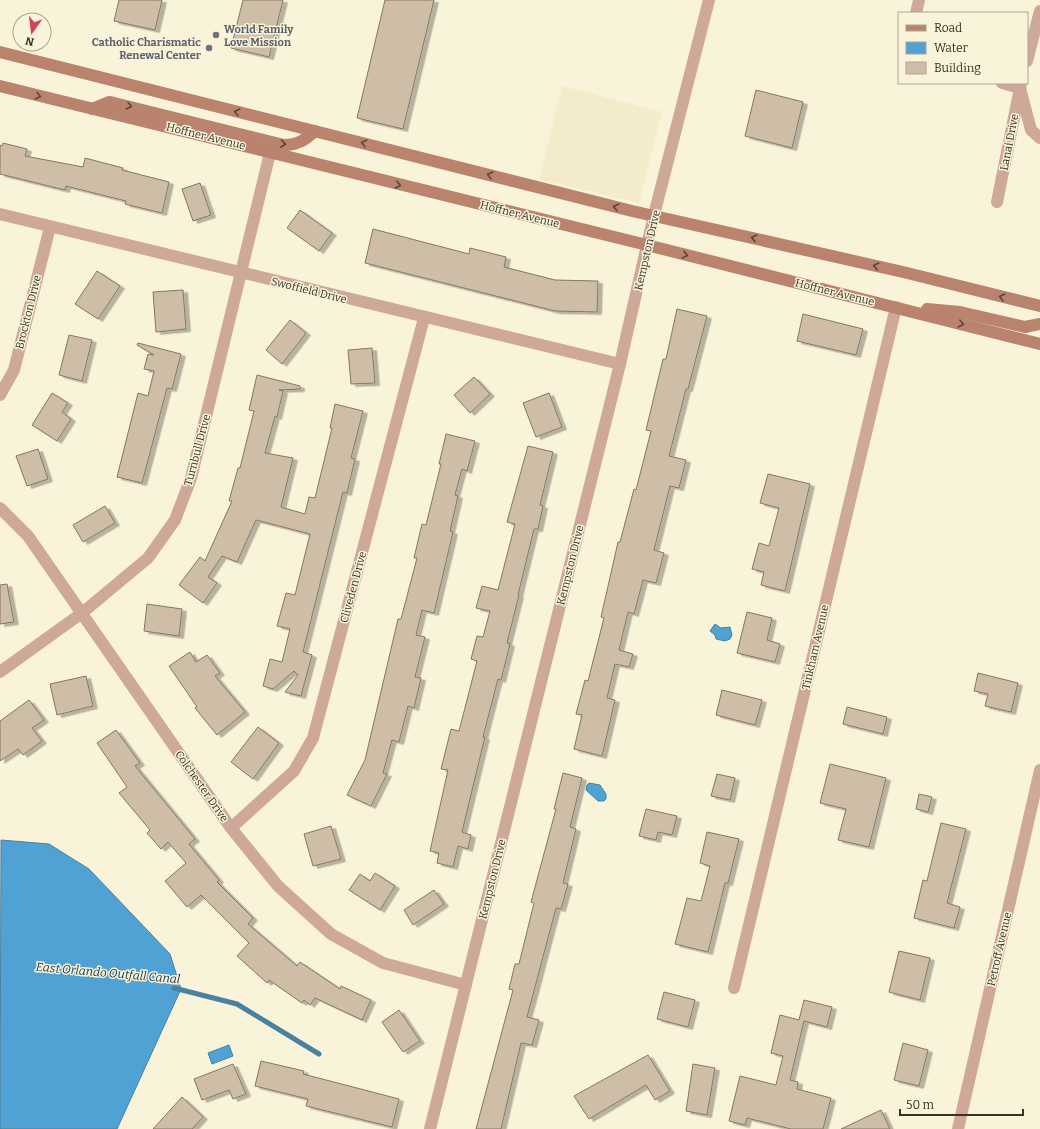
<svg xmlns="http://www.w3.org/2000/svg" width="1040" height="1129" viewBox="0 0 1040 1129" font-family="Bitter,serif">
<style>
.built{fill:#f3ebc9}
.water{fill:#51a2d4;stroke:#4981a1}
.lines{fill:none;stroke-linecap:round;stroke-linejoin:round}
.stream{stroke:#4981a1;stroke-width:5}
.building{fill:#cebea8;stroke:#857662;filter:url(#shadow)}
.minor{stroke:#cea899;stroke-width:12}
.secondary{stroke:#b9836e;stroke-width:12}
.oneway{stroke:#56473a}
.worship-dot{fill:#6b7280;stroke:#f9f3d9;stroke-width:1.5}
.labels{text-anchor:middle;stroke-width:3;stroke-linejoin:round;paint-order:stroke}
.worship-label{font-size:11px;font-weight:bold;fill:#5b616d;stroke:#f9f3d9;text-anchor:start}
.street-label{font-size:11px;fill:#353329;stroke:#f9f3d9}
.water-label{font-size:12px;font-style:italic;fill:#14384d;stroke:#f9f3d9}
</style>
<defs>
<filter id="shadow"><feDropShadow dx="4.5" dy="2.5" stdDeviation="0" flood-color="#0004"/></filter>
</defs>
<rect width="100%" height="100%" fill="#f9f3d9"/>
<polygon class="built" points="562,86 662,112 639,203 539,179"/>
<g class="water">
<polygon points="715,624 721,628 730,627 732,635 730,639 725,641 716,639 715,635 710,631"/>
<polygon points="589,783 600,785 606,794 606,799 604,801 598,801 586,790 587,785"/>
<polygon points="1,840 49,844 89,869 170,954 181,989 117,1129 0,1129"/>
<polygon points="229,1045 233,1056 212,1064 208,1053"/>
</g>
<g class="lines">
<polyline class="stream" points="174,988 237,1004 319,1054"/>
</g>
<g class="building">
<polygon points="119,0 162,0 155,30 114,21"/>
<polygon points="243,0 283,0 269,57 231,48"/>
<polygon points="385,0 434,0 403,129 357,118"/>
<polygon points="756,90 803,102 792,148 745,136"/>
<polygon points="3,143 27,149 25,156 83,167 85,158 123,168 122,170 169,182 162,213 125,204 126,201 66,186 65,190 0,174 0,145 2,146"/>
<polygon points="200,183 211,215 193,221 182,189"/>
<polygon points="300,210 332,233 319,251 287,228"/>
<polygon points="373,229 469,254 470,248 506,257 504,267 555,280 598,281 597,312 555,311 365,263"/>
<polygon points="97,271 120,286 98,319 75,304"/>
<polygon points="183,290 186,329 156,332 153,292"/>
<polygon points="677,309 707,316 688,389 686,389 669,456 686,460 679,488 670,486 654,550 664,553 656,583 643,580 634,614 628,612 619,650 633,654 629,667 615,664 607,698 615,700 602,756 574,749 582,715 576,714 585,680 588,681 604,618 601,617 618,542 620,542 634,489 636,490 651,431 646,430 663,359 666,359"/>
<polygon points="803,314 863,329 856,355 797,341"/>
<polygon points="290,320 306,333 282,364 266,350"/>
<polygon points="69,335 92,340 82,381 59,375"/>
<polygon points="138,343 181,354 172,389 167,388 142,483 117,477 138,393 148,396 154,371 144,369 148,354 154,355 137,345"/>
<polygon points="372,348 375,383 351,384 348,350"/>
<polygon points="257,375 300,386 300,389 279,390 283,391 277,417 275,416 265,453 293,458 281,507 305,514 309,497 315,498 332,428 330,428 335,404 363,411 351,458 355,459 347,493 343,492 303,652 312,655 301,696 285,692 298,675 294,671 273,689 263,686 270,659 282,662 290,629 277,626 286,593 295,595 310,534 256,520 237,562 222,556 208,577 217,583 203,603 179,585 200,557 205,561 232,501 229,501 238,468 240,468 254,411 249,410"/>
<polygon points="474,377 490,394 470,413 454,395"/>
<polygon points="52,393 68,403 62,412 71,419 57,441 32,425"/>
<polygon points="549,393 562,427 536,437 523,403"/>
<polygon points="446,434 475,441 467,471 462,469 455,495 458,496 450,531 453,532 434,613 422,610 416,635 425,637 415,677 421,678 414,708 408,706 399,742 392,740 383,773 387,774 371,806 347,795 365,760 398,619 401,619 417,558 414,558 422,524 426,525 441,464 439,464"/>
<polygon points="528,446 553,452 540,505 543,506 538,529 534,529 518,595 519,595 507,643 510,644 501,680 498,679 483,737 485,737 462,832 471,835 468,849 458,846 453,867 437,863 439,853 430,851 448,770 441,769 451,729 459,731 477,661 471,659 477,636 483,637 490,611 476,608 482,586 498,590 515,524 507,522"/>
<polygon points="38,449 48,479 27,486 16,456"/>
<polygon points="768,474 810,484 785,591 761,585 764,572 752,569 759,543 769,546 779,508 760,503"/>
<polygon points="105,506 115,523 83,542 73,525"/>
<polygon points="7,584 14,622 0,624 0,585"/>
<polygon points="147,604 182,609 179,636 144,631"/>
<polygon points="747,612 772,618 767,640 780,644 775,662 737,653"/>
<polygon points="190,652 196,662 207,655 220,673 215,676 245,712 217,735 195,708 197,707 169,666"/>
<polygon points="978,673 1018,683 1011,712 985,706 988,694 974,691"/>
<polygon points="86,676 93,706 57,715 50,684"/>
<polygon points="722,690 762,700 755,725 716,715"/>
<polygon points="29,700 44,720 32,728 42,741 23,755 18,749 0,761 0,721"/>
<polygon points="847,707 887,717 883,734 843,724"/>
<polygon points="258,727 279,743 253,779 231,762"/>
<polygon points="116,730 140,763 135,766 195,839 189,844 219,880 217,882 253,918 248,924 297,966 300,962 340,989 341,986 371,1000 362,1020 315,998 310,1005 304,1000 302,1003 269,980 267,983 237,956 249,943 201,895 187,907 165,881 186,863 168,842 161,849 147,833 150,830 119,793 127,787 97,743"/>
<polygon points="830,764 886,778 869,847 838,840 846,809 820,803"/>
<polygon points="563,773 582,778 570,827 576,829 563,883 568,884 561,909 556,908 527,1017 539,1020 532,1045 521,1043 501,1129 476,1129 513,990 509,989 515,964 519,964 534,903 531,902 556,809 554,809"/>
<polygon points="717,774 735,778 730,800 711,796"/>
<polygon points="919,794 932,797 928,812 916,809"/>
<polygon points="646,809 677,816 672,835 658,832 656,840 639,836"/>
<polygon points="941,823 966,829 947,903 960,907 954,928 914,918 923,880 927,881"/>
<polygon points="331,826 341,859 313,866 304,834"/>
<polygon points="707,832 739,839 728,883 725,883 708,952 675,944 687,898 701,901 710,866 700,863"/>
<polygon points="375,873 395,886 380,910 349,890 360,874 370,881"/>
<polygon points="434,890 444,904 413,925 404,910"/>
<polygon points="899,951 930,958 920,1000 889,992"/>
<polygon points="664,992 695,1000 688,1027 657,1019"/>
<polygon points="804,1000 832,1007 827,1027 804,1021 790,1080 798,1082 797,1089 831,1098 823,1129 791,1129 747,1118 745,1125 729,1121 740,1076 776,1085 783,1056 771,1053 780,1015 799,1020"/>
<polygon points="399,1010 420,1041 403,1052 382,1022"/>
<polygon points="903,1043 928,1050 919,1086 894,1080"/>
<polygon points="648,1055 670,1091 655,1100 646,1085 589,1119 574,1096"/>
<polygon points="261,1061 304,1071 303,1074 399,1099 392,1127 306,1106 308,1099 255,1086"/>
<polygon points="233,1064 246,1094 233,1099 229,1090 202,1100 194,1079"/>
<polygon points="693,1064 715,1068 707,1115 686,1111"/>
<polygon points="182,1097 203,1117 192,1129 153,1129"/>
<polygon points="881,1110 890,1129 841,1129"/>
</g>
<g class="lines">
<g class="minor">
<polyline points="916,13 919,0"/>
<polyline points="1027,61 1040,11"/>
<polyline points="1002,83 1020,88 1031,130 1040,138"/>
<polyline points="997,202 1021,83"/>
<polyline points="0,214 620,364"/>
<polyline points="0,395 14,370 50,227"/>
<polyline points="0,508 28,536 231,828 278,886 331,934 383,963 466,985"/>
<polyline points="0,672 82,613 148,558 175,520 191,478 270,153"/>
<polyline points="231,828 294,771 313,738 424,318"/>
<polyline points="734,988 896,307"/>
<polyline points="430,1129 620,364 654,215 709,0"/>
<polyline points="958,1129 1040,770"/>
</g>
<g class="secondary">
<polyline points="0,52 632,211 903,272 1040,306"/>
<polyline points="0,86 647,245 1040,344"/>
<path d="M92 109 109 102 114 103 284 145C298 145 305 140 315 131"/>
<polyline points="927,309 960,312 1025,327 1040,324"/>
</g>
</g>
<defs><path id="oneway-chevron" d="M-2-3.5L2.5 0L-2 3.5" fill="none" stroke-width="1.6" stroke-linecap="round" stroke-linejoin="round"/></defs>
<g class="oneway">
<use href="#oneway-chevron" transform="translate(38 96) rotate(14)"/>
<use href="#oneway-chevron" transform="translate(129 106) rotate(14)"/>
<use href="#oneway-chevron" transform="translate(237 112) rotate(-166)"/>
<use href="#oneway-chevron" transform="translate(364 143) rotate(-166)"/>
<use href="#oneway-chevron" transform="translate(283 144) rotate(8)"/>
<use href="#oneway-chevron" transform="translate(490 175) rotate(-166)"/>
<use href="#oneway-chevron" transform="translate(398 185) rotate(14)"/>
<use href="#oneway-chevron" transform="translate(616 207) rotate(-166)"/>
<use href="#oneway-chevron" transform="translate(754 238) rotate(-167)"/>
<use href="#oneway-chevron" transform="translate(685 255) rotate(14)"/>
<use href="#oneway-chevron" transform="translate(876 266) rotate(-167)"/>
<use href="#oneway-chevron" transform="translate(1002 297) rotate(-166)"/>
<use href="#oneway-chevron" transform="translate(961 324) rotate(14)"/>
</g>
<g class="worship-dot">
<circle cx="216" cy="35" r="4"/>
<circle cx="209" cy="48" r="4"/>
</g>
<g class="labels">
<g class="worship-label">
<text x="224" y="33">World Family<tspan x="224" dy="13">Love Mission</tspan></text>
<text x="201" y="46" text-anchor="end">Catholic Charismatic<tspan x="201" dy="13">Renewal Center</tspan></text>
</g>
<g class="street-label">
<text transform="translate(206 136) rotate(14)" y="4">Hoffner Avenue</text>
<text transform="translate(1009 142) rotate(-79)" y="4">Lanai Drive</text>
<text transform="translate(520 214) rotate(14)" y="4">Hoffner Avenue</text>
<text transform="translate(647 250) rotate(-77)" y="4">Kempston Drive</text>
<text transform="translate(309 290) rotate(14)" y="4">Swoffield Drive</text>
<text transform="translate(835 292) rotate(14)" y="4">Hoffner Avenue</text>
<text transform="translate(28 312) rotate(-76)" y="4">Brockton Drive</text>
<text transform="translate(197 450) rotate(-75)" y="4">Turnbull Drive</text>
<text transform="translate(570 565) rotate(-76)" y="4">Kempston Drive</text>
<text transform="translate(353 587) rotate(-75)" y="4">Cliveden Drive</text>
<text transform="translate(815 647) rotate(-77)" y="4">Tinkham Avenue</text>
<text transform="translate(202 786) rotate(55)" y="4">Colchester Drive</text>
<text transform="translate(492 879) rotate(-76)" y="4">Kempston Drive</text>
<text transform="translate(999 949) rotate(-77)" y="4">Petroff Avenue</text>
</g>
<g class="water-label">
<text transform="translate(108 973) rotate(5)" y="4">East Orlando Outfall Canal</text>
</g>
</g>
<rect x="898" y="12" width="130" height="72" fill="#f9f3d9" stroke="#aba693"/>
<rect x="906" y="25" width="20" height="6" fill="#b9836e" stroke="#aba693"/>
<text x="934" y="32" font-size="12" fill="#353329">Road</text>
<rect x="906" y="42" width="20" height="12" fill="#51a2d4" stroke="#aba693"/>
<text x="934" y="52" font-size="12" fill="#353329">Water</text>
<rect x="906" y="62" width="20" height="12" fill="#cebea8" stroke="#aba693"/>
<text x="934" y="72" font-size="12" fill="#353329">Building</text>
<g transform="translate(32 32) rotate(194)"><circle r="19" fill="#f9f3d9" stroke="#aba693"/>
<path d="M0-3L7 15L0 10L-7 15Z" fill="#d34359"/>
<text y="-6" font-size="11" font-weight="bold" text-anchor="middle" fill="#353329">N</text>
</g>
<path d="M900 1109v6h123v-6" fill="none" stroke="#353329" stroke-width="2"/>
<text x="906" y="1109" font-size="12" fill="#353329" stroke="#f9f3d9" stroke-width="3" paint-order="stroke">50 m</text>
</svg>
